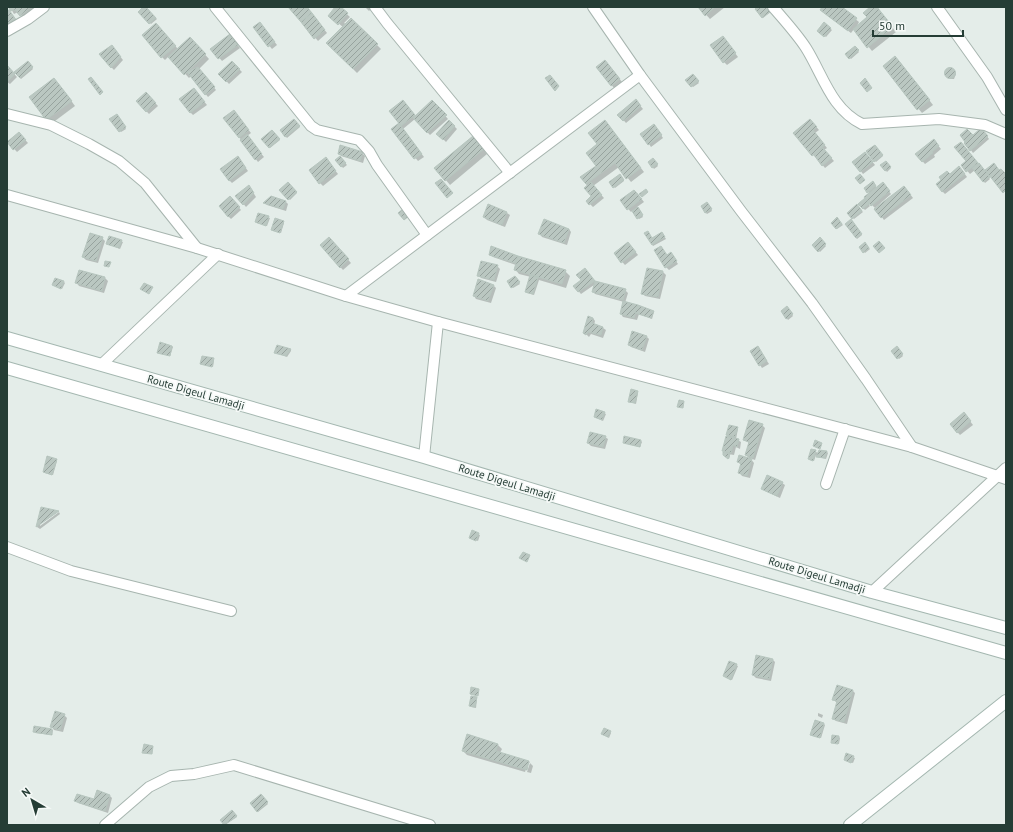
<svg xmlns="http://www.w3.org/2000/svg" width="1013" height="832" viewBox="0 0 1013 832" font-family="'PT Sans',sans-serif">
<style>
.shadow{fill:#0003}
.building{fill:url(#building-hatch);stroke:#b7c6bf}
.lines{fill:none;stroke-linecap:round;stroke-linejoin:round}
.minor-casing{stroke:#a7b5af;stroke-width:12}
.secondary-casing{stroke:#a4b7b0;stroke-width:14}
.minor{stroke:#fff;stroke-width:10}
.secondary{stroke:#fff;stroke-width:12}
.labels{text-anchor:middle;stroke-width:3.5;stroke-linejoin:round;paint-order:stroke}
.street-label{font-size:11px;fill:#253d35;stroke:#f5f9f7}
</style>
<defs>
<pattern id="building-hatch" width="6" height="6" patternUnits="userSpaceOnUse"><rect width="6" height="6" fill="#bac7c1"/><path d="M-1 1l2-2M0 6l6-6M5 7l2-2" fill="none" stroke="#97a39e"/></pattern>
</defs>
<rect width="100%" height="100%" fill="#e4ede9"/>
<g class="shadow">
<polygon points="10,7 32,7 34,9 24,18 18,12 14,14"/>
<polygon points="145,7 157,19 151,24 139,12"/>
<polygon points="290,7 307,7 327,33 318,41"/>
<polygon points="336,7 339,7 350,17 344,23 346,24 351,19 381,49 357,73 327,43 343,27 332,18"/>
<polygon points="365,7 371,7 372,8 369,11"/>
<polygon points="699,7 725,7 710,19"/>
<polygon points="759,7 772,11 763,18 756,9"/>
<polygon points="824,7 840,7 859,22 857,26 868,18 872,7 876,7 896,32 872,51 854,29 851,33 824,13"/>
<polygon points="824,24 832,30 826,37 818,31"/>
<polygon points="263,26 277,45 272,49 255,28"/>
<polygon points="158,27 178,49 190,38 209,59 199,69 216,90 208,97 191,76 189,78 169,56 165,60 162,57 143,35"/>
<polygon points="232,38 240,48 222,61 212,49"/>
<polygon points="725,40 738,57 727,65 724,62"/>
<polygon points="855,47 859,52 851,59 846,54"/>
<polygon points="114,49 123,60 114,70 100,55"/>
<polygon points="28,62 33,69 21,79 15,73"/>
<polygon points="232,62 242,72 229,84 220,74"/>
<polygon points="900,62 933,105 922,113 884,66"/>
<polygon points="608,64 622,82 614,88 597,67"/>
<polygon points="7,66 17,77 10,84 7,82"/>
<polygon points="948,69 951,69 956,74 954,79 951,79 946,75 945,72"/>
<polygon points="693,76 699,83 693,87 687,80"/>
<polygon points="58,83 75,106 51,124 47,120"/>
<polygon points="194,89 207,105 193,115 190,112"/>
<polygon points="146,93 158,106 149,114 137,101"/>
<polygon points="432,101 448,119 430,135 415,119 403,129 424,157 418,161 392,129 400,123 405,104 415,117"/>
<polygon points="638,103 643,109 626,123 619,115"/>
<polygon points="236,114 251,133 247,136 264,157 258,162 239,137"/>
<polygon points="118,116 126,129 121,132 120,131"/>
<polygon points="294,120 300,127 287,138 281,131"/>
<polygon points="449,121 457,129 446,142 438,134"/>
<polygon points="813,123 819,130 815,133 827,148 824,150 834,161 825,168 816,157 813,155"/>
<polygon points="609,126 644,172 631,182 619,167 593,186 604,198 593,207 587,201 593,196 586,184 598,166 599,144"/>
<polygon points="656,128 663,138 651,147 649,144"/>
<polygon points="967,130 973,137 984,132 989,139 973,153 961,136"/>
<polygon points="272,131 280,140 270,148 263,139"/>
<polygon points="19,133 28,143 17,152 8,142"/>
<polygon points="478,142 487,154 450,185 436,168"/>
<polygon points="936,143 941,149 934,155 935,157 925,164 916,154"/>
<polygon points="875,146 883,156 876,162 868,152"/>
<polygon points="963,146 990,179 985,183 975,170 970,174 962,165 967,161"/>
<polygon points="339,153 362,153 365,156 363,163 341,156"/>
<polygon points="868,156 875,165 863,174 854,162"/>
<polygon points="340,157 347,165 343,168 337,160"/>
<polygon points="653,159 658,166 654,169 649,162"/>
<polygon points="240,160 248,171 232,183 229,180"/>
<polygon points="328,161 338,174 323,186 320,183"/>
<polygon points="886,162 891,168 887,172 882,166"/>
<polygon points="962,170 967,177 945,194 942,191"/>
<polygon points="621,177 624,181 615,188 610,182"/>
<polygon points="288,183 297,193 290,200 280,190"/>
<polygon points="872,183 877,188 885,186 891,194 875,208 872,205 870,194 868,192"/>
<polygon points="251,189 256,197 246,207 237,196"/>
<polygon points="907,190 913,198 884,220 876,209"/>
<polygon points="637,193 644,202 637,207 643,217 639,219 633,210 631,212 621,201"/>
<polygon points="233,200 241,210 231,219 228,216"/>
<polygon points="865,200 870,206 865,210 859,204"/>
<polygon points="285,201 288,204 286,211 267,205 265,203"/>
<polygon points="708,204 712,211 707,214 706,213"/>
<polygon points="488,206 507,213 510,215 505,227 487,220 484,217"/>
<polygon points="857,206 863,212 854,219 848,213"/>
<polygon points="259,214 270,218 267,226 257,223"/>
<polygon points="837,219 843,225 837,229 832,223"/>
<polygon points="851,220 862,235 857,239 846,224"/>
<polygon points="283,222 284,223 281,233 273,230"/>
<polygon points="569,229 571,232 567,245 542,237 540,234"/>
<polygon points="646,233 652,239 663,234 666,239 653,246"/>
<polygon points="109,237 123,242 120,249 108,244"/>
<polygon points="102,238 105,241 98,263 86,260 83,257"/>
<polygon points="329,238 351,263 343,270 321,245"/>
<polygon points="820,239 826,246 820,252 813,245"/>
<polygon points="865,244 870,249 865,253 860,247"/>
<polygon points="631,246 638,255 625,265 615,254"/>
<polygon points="661,247 667,256 671,254 678,264 669,270 666,267"/>
<polygon points="492,248 565,271 570,276 566,288 539,280 534,295 527,293 526,292 531,277 519,274 515,269 516,265 493,257 490,255"/>
<polygon points="497,266 500,269 496,282 481,278 479,275"/>
<polygon points="648,269 663,272 666,275 660,299 645,296 642,293"/>
<polygon points="80,271 105,278 108,281 104,293 79,286 77,283"/>
<polygon points="587,272 595,282 625,290 628,293 625,303 653,311 654,312 652,319 639,314 637,320 623,317 621,314 624,302 595,294 593,291 594,285 581,294 574,286 582,280"/>
<polygon points="516,278 520,284 513,288 512,287"/>
<polygon points="64,282 65,283 62,289 54,285"/>
<polygon points="493,285 496,288 491,303 476,299 474,296"/>
<polygon points="788,309 793,316 788,320 782,311"/>
<polygon points="593,318 595,321 594,325 603,328 606,330 603,338 591,334 589,337 584,332"/>
<polygon points="647,337 649,339 645,352 631,347 629,345"/>
<polygon points="172,346 173,347 170,356 158,353"/>
<polygon points="278,346 291,350 291,351 287,357 277,353"/>
<polygon points="758,347 769,364 762,368 760,365"/>
<polygon points="897,348 903,356 899,359 892,351"/>
<polygon points="213,359 214,360 213,367 201,364"/>
<polygon points="637,392 638,393 636,404 630,402 629,401"/>
<polygon points="604,413 606,414 603,421 595,417"/>
<polygon points="966,416 973,425 960,435 951,425"/>
<polygon points="762,425 765,428 755,460 750,458 754,463 750,478 742,476 740,473 741,465 738,462 751,460 746,455 749,443 744,440"/>
<polygon points="737,428 738,429 736,439 741,442 740,449 736,447 734,455 728,454 730,456 729,459 725,456 727,454 723,450 730,438 727,435"/>
<polygon points="605,437 608,439 605,449 591,446 588,443"/>
<polygon points="641,441 642,442 640,447 624,443"/>
<polygon points="812,450 818,453 819,451 827,452 828,453 826,459 818,457 816,455 814,461 810,460 809,459"/>
<polygon points="56,460 57,461 53,475 45,473 44,472"/>
<polygon points="782,483 785,485 780,498 765,491 762,488"/>
<polygon points="42,508 40,526 59,512 60,514 40,529 37,527"/>
<polygon points="473,532 480,535 478,541 472,538"/>
<polygon points="773,660 775,662 771,681 756,678 753,675"/>
<polygon points="729,662 738,666 732,680 724,676"/>
<polygon points="852,690 855,693 847,724 836,721 833,718 837,703 834,700"/>
<polygon points="476,698 477,699 476,708 471,707 470,706"/>
<polygon points="818,713 823,715 822,718 818,716"/>
<polygon points="64,715 67,718 63,732 54,730 52,727"/>
<polygon points="824,724 825,725 821,738 813,736"/>
<polygon points="35,727 53,730 52,735 35,733"/>
<polygon points="610,732 611,733 609,738 602,734"/>
<polygon points="839,737 840,738 839,744 832,742"/>
<polygon points="497,744 502,749 500,753 529,762 533,766 531,773 527,772 530,763 528,763 525,772 467,755 463,751"/>
<polygon points="847,755 855,758 853,763 845,760"/>
<polygon points="261,795 268,804 258,812 251,803"/>
<polygon points="110,796 112,798 108,813 78,803 76,800 95,801"/>
<polygon points="232,812 237,817 225,825 221,820"/>
</g>
<g class="building">
<polygon points="9,7 31,7 20,16 15,10 10,11"/>
<polygon points="143,7 146,7 156,18 149,24 138,12"/>
<polygon points="288,7 307,7 312,13 301,22"/>
<polygon points="335,7 341,7 348,13 338,25 328,16"/>
<polygon points="698,7 715,7 705,16"/>
<polygon points="757,7 770,7 772,10 762,18 755,9"/>
<polygon points="822,7 842,7 857,18 848,31 820,10"/>
<polygon points="870,7 877,7 893,27 867,48 853,29 867,17 863,13"/>
<polygon points="9,10 17,21 7,27 7,11"/>
<polygon points="312,13 325,30 314,39 301,22"/>
<polygon points="351,18 378,44 353,69 326,43"/>
<polygon points="260,22 275,42 268,47 253,27"/>
<polygon points="824,22 831,28 824,37 817,31"/>
<polygon points="156,23 176,46 161,58 142,35"/>
<polygon points="230,34 238,45 218,59 210,49"/>
<polygon points="723,36 736,53 723,63 710,45"/>
<polygon points="190,37 206,54 184,75 168,57"/>
<polygon points="112,45 121,57 111,68 99,54"/>
<polygon points="855,46 859,50 849,59 845,54"/>
<polygon points="895,56 930,100 917,110 883,66"/>
<polygon points="605,60 620,79 611,86 596,67"/>
<polygon points="28,61 33,67 20,78 14,72"/>
<polygon points="232,61 240,69 226,82 218,74"/>
<polygon points="7,65 15,74 7,82"/>
<polygon points="198,67 215,87 205,95 187,72"/>
<circle cx="950" cy="73" r="5.5"/>
<polygon points="693,74 699,81 691,87 685,80"/>
<polygon points="550,75 559,86 555,91 545,78"/>
<polygon points="91,77 103,92 100,95 88,79"/>
<polygon points="54,78 72,101 46,120 29,97"/>
<polygon points="865,78 872,88 867,92 860,83"/>
<polygon points="194,88 205,102 190,113 179,99"/>
<polygon points="146,92 156,103 146,112 136,101"/>
<polygon points="636,99 641,106 623,121 617,115"/>
<polygon points="403,100 415,115 401,126 389,111"/>
<polygon points="432,100 447,115 427,133 413,118"/>
<polygon points="234,110 249,130 239,138 223,118"/>
<polygon points="117,114 126,127 119,132 109,119"/>
<polygon points="294,119 300,126 285,137 280,130"/>
<polygon points="810,119 817,127 813,130 825,145 812,156 793,133"/>
<polygon points="449,120 455,126 443,140 436,134"/>
<polygon points="605,120 641,168 626,179 615,163 586,184 580,177 596,166 586,153 597,144 588,133"/>
<polygon points="399,123 422,154 414,159 391,129"/>
<polygon points="654,124 662,135 648,145 640,134"/>
<polygon points="981,128 988,136 970,151 964,143"/>
<polygon points="967,129 973,135 965,142 960,135"/>
<polygon points="272,130 280,139 269,148 261,139"/>
<polygon points="19,132 26,140 13,150 7,142"/>
<polygon points="247,134 262,154 255,160 240,140"/>
<polygon points="473,136 484,149 445,181 434,168"/>
<polygon points="934,139 939,146 932,152 933,153 922,162 915,154"/>
<polygon points="961,142 978,163 966,172 961,165 966,161 954,147"/>
<polygon points="340,145 363,152 360,161 338,154"/>
<polygon points="875,145 883,155 874,162 866,151"/>
<polygon points="823,148 832,158 822,166 814,155"/>
<polygon points="865,152 873,162 860,172 852,162"/>
<polygon points="238,156 246,168 229,181 220,169"/>
<polygon points="340,156 346,163 341,167 335,160"/>
<polygon points="326,157 336,171 319,184 309,170"/>
<polygon points="653,158 658,164 652,168 648,162"/>
<polygon points="886,161 891,167 885,171 880,165"/>
<polygon points="979,163 990,177 983,182 972,168"/>
<polygon points="994,163 999,170 1001,169 1006,174 1006,190 1003,193 985,170"/>
<polygon points="959,166 965,174 942,192 936,184 941,180 939,177 947,171 950,174"/>
<polygon points="620,174 624,180 613,188 609,182"/>
<polygon points="860,174 865,180 860,184 855,178"/>
<polygon points="441,179 453,193 447,198 435,183"/>
<polygon points="873,181 876,186 867,193 864,188"/>
<polygon points="288,182 297,192 288,200 279,190"/>
<polygon points="591,182 602,195 589,205 586,201 591,196 584,188"/>
<polygon points="883,182 890,191 871,206 864,197"/>
<polygon points="249,185 254,193 243,205 235,196"/>
<polygon points="904,186 911,195 881,218 874,209"/>
<polygon points="646,189 648,192 642,197 639,194"/>
<polygon points="634,190 642,199 627,210 620,200"/>
<polygon points="230,196 240,207 228,217 219,206"/>
<polygon points="271,196 286,201 283,209 263,203"/>
<polygon points="865,198 869,204 863,209 858,204"/>
<polygon points="707,202 712,209 705,213 701,206"/>
<polygon points="488,204 507,212 502,225 483,217"/>
<polygon points="857,204 862,211 852,219 847,213"/>
<polygon points="638,207 643,215 637,219 632,211"/>
<polygon points="403,209 409,216 404,220 398,213"/>
<polygon points="258,213 269,216 266,226 255,222"/>
<polygon points="837,217 842,224 836,229 831,223"/>
<polygon points="275,218 284,221 280,233 271,230"/>
<polygon points="544,219 569,229 564,243 538,234"/>
<polygon points="851,219 862,234 856,238 845,224"/>
<polygon points="648,231 652,238 662,232 665,237 652,245 644,233"/>
<polygon points="90,233 103,237 96,261 82,257"/>
<polygon points="109,236 122,240 119,248 106,244"/>
<polygon points="329,237 349,259 340,268 320,245"/>
<polygon points="820,237 826,244 818,252 812,245"/>
<polygon points="879,241 885,248 879,253 873,246"/>
<polygon points="628,242 636,252 621,263 614,253"/>
<polygon points="865,242 869,248 863,253 859,247"/>
<polygon points="491,246 518,256 515,263 489,255"/>
<polygon points="661,246 667,255 671,252 677,261 665,268 654,250"/>
<polygon points="518,256 566,270 562,284 514,270"/>
<polygon points="105,261 111,262 109,267 104,266"/>
<polygon points="481,261 498,265 494,280 477,276"/>
<polygon points="585,268 595,281 578,292 573,286 581,280 576,275"/>
<polygon points="647,268 663,271 658,297 641,294"/>
<polygon points="79,270 105,277 102,291 75,283"/>
<polygon points="530,275 538,277 533,294 525,292"/>
<polygon points="515,276 520,282 511,288 507,281"/>
<polygon points="55,278 64,281 61,289 52,285"/>
<polygon points="478,279 494,285 488,301 473,296"/>
<polygon points="595,281 626,289 623,300 592,292"/>
<polygon points="144,283 153,287 149,294 140,289"/>
<polygon points="623,301 638,305 634,318 620,314"/>
<polygon points="638,305 654,311 651,318 635,313"/>
<polygon points="787,306 793,314 786,319 781,311"/>
<polygon points="588,316 593,318 592,323 603,327 601,335 588,332 586,335 583,333"/>
<polygon points="632,331 647,336 642,350 628,345"/>
<polygon points="160,342 172,346 170,356 157,353"/>
<polygon points="277,345 291,349 286,356 274,353"/>
<polygon points="758,346 767,361 759,366 750,351"/>
<polygon points="897,346 903,354 897,359 891,351"/>
<polygon points="202,356 214,358 212,367 200,364"/>
<polygon points="631,389 638,391 635,403 628,402"/>
<polygon points="679,400 684,401 683,408 677,407"/>
<polygon points="596,409 605,412 602,420 594,417"/>
<polygon points="964,412 971,421 957,433 950,424"/>
<polygon points="749,420 763,424 753,458 745,455 749,442 743,440"/>
<polygon points="729,425 738,427 735,437 726,435"/>
<polygon points="590,432 606,436 603,447 587,443"/>
<polygon points="624,436 641,440 640,447 623,443"/>
<polygon points="726,436 739,439 737,447 733,445 731,453 722,451"/>
<polygon points="815,440 822,443 820,449 813,446"/>
<polygon points="811,449 816,450 813,461 808,459"/>
<polygon points="819,450 827,451 825,458 816,457"/>
<polygon points="723,452 730,454 728,459 723,455"/>
<polygon points="739,455 752,459 747,476 738,473 741,463 737,462"/>
<polygon points="47,456 57,459 52,475 43,472"/>
<polygon points="767,475 783,482 777,496 761,489"/>
<polygon points="41,507 59,511 36,527"/>
<polygon points="472,530 479,533 476,541 469,538"/>
<polygon points="523,552 530,555 527,562 519,558"/>
<polygon points="756,655 773,659 769,679 752,675"/>
<polygon points="729,661 737,664 731,680 723,676"/>
<polygon points="837,685 853,690 844,722 832,719 837,701 832,700"/>
<polygon points="471,687 479,689 478,696 470,694"/>
<polygon points="471,696 477,697 475,707 469,706"/>
<polygon points="55,711 65,714 60,730 50,727"/>
<polygon points="815,720 824,723 820,738 810,735"/>
<polygon points="34,726 52,729 52,735 33,732"/>
<polygon points="604,728 611,731 608,737 601,734"/>
<polygon points="467,734 498,744 496,751 529,761 527,770 462,751"/>
<polygon points="832,735 839,736 838,744 831,743"/>
<polygon points="144,744 153,746 152,754 142,753"/>
<polygon points="846,753 854,756 851,763 844,760"/>
<polygon points="97,790 110,795 105,811 74,801 77,794 94,799"/>
<polygon points="261,794 268,802 257,812 250,803"/>
<polygon points="232,810 237,816 224,825 220,820"/>
</g>
<g class="lines">
<g class="minor-casing">
<g id="minor">
<polyline points="215,7 311,126 317,130 359,140 369,151 377,165 427,235"/>
<polyline points="375,7 387,23 510,173"/>
<polyline points="593,7 640,75 741,211 812,303 866,379 912,447"/>
<path d="M773 7C784 20 797 34 806 48 823 75 831 109 862 124L939 119 985 125 1006 134"/>
<polyline points="937,7 987,77 1006,110"/>
<polyline points="7,31 28,19 44,7"/>
<polyline points="7,114 51,125 89,144 119,161 145,183 197,248"/>
<polyline points="7,195 197,248 346,296 438,322 912,447 1006,479"/>
<polyline points="346,296 640,75"/>
<polyline points="101,365 218,254"/>
<polyline points="424,457 438,322"/>
<polyline points="826,484 845,429"/>
<polyline points="7,547 71,571 231,611"/>
<polyline points="872,592 1006,468"/>
<polyline points="105,825 149,787 171,776 194,774 234,765 430,825"/>
</g>
</g>
<g class="secondary-casing">
<g id="secondary">
<polyline points="7,338 424,457 872,592 1006,628"/>
<polyline points="7,368 1006,653"/>
<polyline points="850,825 1006,701"/>
</g>
</g>
<use href="#minor" class="minor"/>
<use href="#secondary" class="secondary"/>
</g>
<g class="labels">
<g class="street-label">
<text transform="translate(196 392) rotate(16)" y="4">Route Digeul Lamadji</text>
<text transform="translate(507 482) rotate(17)" y="4">Route Digeul Lamadji</text>
<text transform="translate(817 575) rotate(17)" y="4">Route Digeul Lamadji</text>
</g>
</g>
<rect width="1013" height="832" fill="none" stroke="#253d35" stroke-width="16"/>
<g transform="translate(32 800) rotate(322)" stroke="#f5f9f7" stroke-width="3" paint-order="stroke">
<path d="M0-3L7 15L0 10L-7 15Z" fill="#253d35"/>
<text y="-6" font-size="11" font-weight="bold" text-anchor="middle" fill="#253d35">N</text>
</g>
<path d="M873 30v6h90v-6" fill="none" stroke="#253d35" stroke-width="2"/>
<text x="879" y="30" font-size="12" fill="#253d35" stroke="#f5f9f7" stroke-width="3" paint-order="stroke">50 m</text>
</svg>
